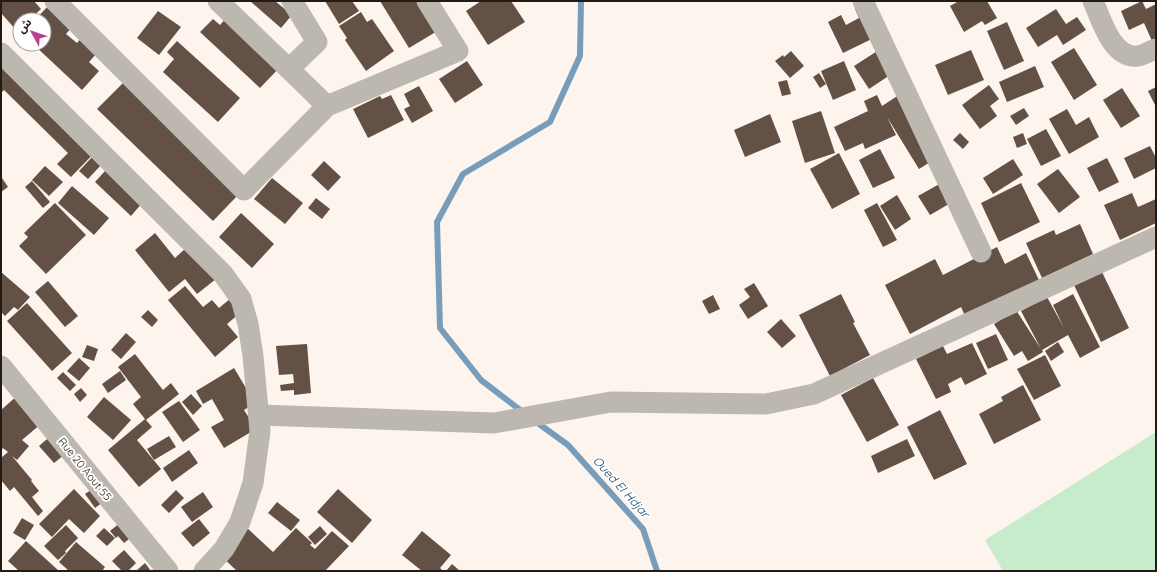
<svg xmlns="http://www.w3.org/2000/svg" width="1157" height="572" viewBox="0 0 1157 572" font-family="Quicksand,'Noto Sans Arabic',sans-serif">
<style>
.green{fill:#c6eccb}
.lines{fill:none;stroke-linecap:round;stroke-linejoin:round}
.stream{stroke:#779dbb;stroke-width:6}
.building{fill:#635145}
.minor{stroke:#bdb8af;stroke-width:21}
.labels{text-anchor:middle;stroke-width:4;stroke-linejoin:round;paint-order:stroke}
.street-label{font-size:11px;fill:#211a15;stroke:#fff}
.water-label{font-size:12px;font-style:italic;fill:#02476f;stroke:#fff}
</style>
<rect width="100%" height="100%" fill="#fdf4ee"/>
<polygon class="green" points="1156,432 1156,571 1003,571 985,540"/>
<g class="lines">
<g class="stream">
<polyline points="524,413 481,380 440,328 437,222 463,174 550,122 580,56 581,1"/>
<polyline points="535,421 568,445 643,529 657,571"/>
</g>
</g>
<g class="building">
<polygon points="1,1 34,1 41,9 29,20 20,20 20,28 17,31 1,13"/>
<polygon points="250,1 275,1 292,15 281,28"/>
<polygon points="325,1 352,1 359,11 339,24"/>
<polygon points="380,1 421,1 439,30 409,48"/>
<polygon points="481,1 511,1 525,22 488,45 466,11"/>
<polygon points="959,1 987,1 997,18 985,25 982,21 964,32 950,6"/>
<polygon points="1142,1 1146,9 1156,4 1156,39 1152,41 1144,23 1129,30 1121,11"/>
<polygon points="867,3 882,34 843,53 828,22 841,15 846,25 859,18 855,9"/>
<polygon points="49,5 72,27 66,34 77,43 82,37 98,52 89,62 99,71 82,90 33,44 44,44 44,20 35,20"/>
<polygon points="1056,9 1066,24 1077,17 1086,30 1063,45 1057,35 1038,47 1026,28"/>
<polygon points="158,11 181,27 159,55 137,38"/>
<polygon points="361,12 367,22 372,19 394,51 366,71 345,40 347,38 339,26"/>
<polygon points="228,16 281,66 260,88 200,32 213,19 220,25"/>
<polygon points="1007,22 1024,61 1004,70 987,31"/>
<polygon points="177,41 240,98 218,122 163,72 174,59 167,52"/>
<polygon points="1,43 103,144 71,177 57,164 68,153 4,90 1,93"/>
<polygon points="882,48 896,71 869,89 854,66"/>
<polygon points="1074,48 1097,85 1074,100 1051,62"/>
<polygon points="971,50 984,80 948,95 935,65"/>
<polygon points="791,51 804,66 790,78 775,61 783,55 784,57"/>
<polygon points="467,61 483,85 455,103 439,79"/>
<polygon points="844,61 856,90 833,100 821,71"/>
<polygon points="1035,66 1044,87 1007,102 999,82"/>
<polygon points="819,73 826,84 820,88 813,77"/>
<polygon points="787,80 791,94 782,96 778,82"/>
<polygon points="123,83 239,194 213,221 97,109"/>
<polygon points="989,85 999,99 990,106 997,116 980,129 962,105"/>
<polygon points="419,86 433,111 412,123 404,109 410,106 404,94"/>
<polygon points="1156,87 1156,107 1148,91"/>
<polygon points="1122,88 1140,116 1121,128 1103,100"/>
<polygon points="902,93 940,156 919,169 887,117 896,135 865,149 863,143 845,151 834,127 868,111 864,101 877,95 882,106"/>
<polygon points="391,95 404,120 368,138 353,109 380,96 382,99"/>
<polygon points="1024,108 1029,116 1016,125 1010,116"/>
<polygon points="1067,109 1076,125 1089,117 1099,137 1069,154 1049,119"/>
<polygon points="821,111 835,153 805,163 792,121"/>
<polygon points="770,114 781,142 745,157 734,130"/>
<polygon points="1046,129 1061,156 1041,166 1027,139"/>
<polygon points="960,133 969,142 963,149 953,140"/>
<polygon points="1023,133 1027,144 1017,148 1013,137"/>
<polygon points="1150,146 1156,158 1156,168 1134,179 1124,158"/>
<polygon points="880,149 895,178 873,188 859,160"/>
<polygon points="839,153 860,194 832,209 810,169"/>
<polygon points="93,156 102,164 88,179 79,171"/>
<polygon points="1107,158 1119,182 1099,192 1087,168"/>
<polygon points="116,159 143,202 131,216 95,182"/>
<polygon points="1013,159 1023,175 993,194 983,178"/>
<polygon points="324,161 341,177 328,191 311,175"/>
<polygon points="45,166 63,182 49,196 32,180"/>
<polygon points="1058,169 1080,197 1059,213 1037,184"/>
<polygon points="2,178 8,187 1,192 1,179"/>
<polygon points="272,178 303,203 285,224 254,199"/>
<polygon points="32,181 50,202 43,208 25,187"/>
<polygon points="943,182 954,201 930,215 918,196"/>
<polygon points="1021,183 1040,222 999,242 981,203"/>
<polygon points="72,186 109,218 94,235 58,203"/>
<polygon points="1132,193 1138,207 1156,199 1156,223 1120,240 1104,205"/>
<polygon points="897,195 911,219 895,230 880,206"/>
<polygon points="316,198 330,209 322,219 308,208"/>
<polygon points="55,203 86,235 46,274 19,246 28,237 24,233"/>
<polygon points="877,203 897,240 883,247 864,210"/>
<polygon points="241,213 274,244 252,268 219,237"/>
<polygon points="1080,224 1093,254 1042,278 1026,243 1054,230 1056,235"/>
<polygon points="155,233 175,258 186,248 221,275 197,294 185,279 169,292 135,250"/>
<polygon points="997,247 1005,264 1026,253 1039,280 966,318 961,307 910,334 885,285 935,259 943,275"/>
<polygon points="1,272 30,297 18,310 14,307 5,316 1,312"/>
<polygon points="1102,272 1129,328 1101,342 1074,285"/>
<polygon points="48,281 78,316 65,327 35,292"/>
<polygon points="754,283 768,306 748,319 739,305 750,297 744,289"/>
<polygon points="185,286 203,307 212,300 219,308 236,294 247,307 227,324 238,337 215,357 168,300"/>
<polygon points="841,294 855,322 853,323 870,355 830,376 799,315"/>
<polygon points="1073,294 1100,347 1080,358 1068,335 1042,350 1043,352 1028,361 1022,351 1014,356 994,324 1016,310 1041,349 1021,311 1047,297 1064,328 1053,305"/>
<polygon points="713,295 720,309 709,314 702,301"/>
<polygon points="27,303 72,353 52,371 7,321"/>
<polygon points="148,310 158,320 152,327 141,317"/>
<polygon points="781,319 796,336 782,348 767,332"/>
<polygon points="126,333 136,342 121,359 111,350"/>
<polygon points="996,334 1008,360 988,369 976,343"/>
<polygon points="1058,342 1064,352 1051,361 1045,351"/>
<polygon points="972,343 987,374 965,385 961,377 948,384 951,392 936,399 916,359 943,346 947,354"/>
<polygon points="307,344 311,393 294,395 294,390 281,391 280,385 294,383 293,374 279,375 276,346"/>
<polygon points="87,345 98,349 94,361 82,357"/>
<polygon points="135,354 163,390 171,383 179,394 146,420 152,427 137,440 161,469 139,487 108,450 145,419 133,404 141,397 118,367"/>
<polygon points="1045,355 1061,386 1034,400 1017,369"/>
<polygon points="79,358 90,368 79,381 67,371"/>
<polygon points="234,368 255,403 244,410 256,429 224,448 211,427 224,420 212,399 203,404 196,391"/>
<polygon points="120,371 126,380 108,393 102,384"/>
<polygon points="63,372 76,385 70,391 57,378"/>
<polygon points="873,378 899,425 867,442 841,395"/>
<polygon points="1023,385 1041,420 994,444 979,414 1003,401 1001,397"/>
<polygon points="81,388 87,395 80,402 74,394"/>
<polygon points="191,394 202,406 193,415 182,402"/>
<polygon points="18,395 42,423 22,440 29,446 17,460 12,456 32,480 31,481 39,491 32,497 43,511 38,516 14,487 10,491 1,480 1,458 8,452 3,448 1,451 1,410"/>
<polygon points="104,397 131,420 113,440 87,417"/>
<polygon points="179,401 200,430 183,442 162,412"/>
<polygon points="940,410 967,464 934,480 907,427"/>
<polygon points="54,433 69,451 54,463 39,446"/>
<polygon points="169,436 176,447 154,460 147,449"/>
<polygon points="907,439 915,456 878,473 871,456"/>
<polygon points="189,450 198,463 172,482 163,468"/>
<polygon points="97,486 107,499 95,508 85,494"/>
<polygon points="74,489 100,516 84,533 69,519 52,537 39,524"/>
<polygon points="338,489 372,520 352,543 317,512"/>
<polygon points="176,490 184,498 169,513 161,505"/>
<polygon points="203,492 213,507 192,522 181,507"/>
<polygon points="277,502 300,520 291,531 268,513"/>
<polygon points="22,518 34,525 25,540 13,533"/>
<polygon points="126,518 138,532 124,543 118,536 116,538 110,531"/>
<polygon points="199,519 210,533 193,547 181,533"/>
<polygon points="66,525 78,538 65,551 66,553 58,560 44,546"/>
<polygon points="320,526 327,534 315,545 308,537"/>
<polygon points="246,527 273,552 296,528 312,543 310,545 315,549 332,531 349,546 325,571 237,571 220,555"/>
<polygon points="104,528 115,538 107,546 96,536"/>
<polygon points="422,531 451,555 440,568 443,571 422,571 402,555"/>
<polygon points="26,541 59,571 19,571 8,561"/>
<polygon points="76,542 105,567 102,571 69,571 59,562"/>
<polygon points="124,550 136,563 128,571 122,571 112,561"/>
<polygon points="145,563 151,571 136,571"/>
<polygon points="452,564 460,571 446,571"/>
</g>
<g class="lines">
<g class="minor">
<polyline points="55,1 244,190 327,106 458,51 427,1"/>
<polyline points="218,1 289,69 327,106"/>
<polyline points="863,1 981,252"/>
<path d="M1093 1C1101 19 1112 59 1138 56 1144 55 1150 51 1156 49"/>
<polyline points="1,53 223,274 241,299 248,324 253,356 260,431 253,483 240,522 224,549 204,571"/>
<polyline points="289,69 317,42 292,1"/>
<polyline points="1,366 168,571"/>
<polyline points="259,415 494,423 611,402 766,404 814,394 1156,237"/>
</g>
</g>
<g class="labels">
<g class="street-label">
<text transform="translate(85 469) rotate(51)" y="4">Rue 20 Aout 55</text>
</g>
<g class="water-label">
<text transform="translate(621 487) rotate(48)" y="4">Oued El Hdjar</text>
</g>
</g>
<rect width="1157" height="572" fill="none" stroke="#211a15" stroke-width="4"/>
<g transform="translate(32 32) rotate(310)"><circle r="19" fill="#ffffff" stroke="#a6a3a1"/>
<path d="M0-3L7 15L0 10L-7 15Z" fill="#b94094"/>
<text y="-6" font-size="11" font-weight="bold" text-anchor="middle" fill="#211a15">ش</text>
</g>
</svg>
